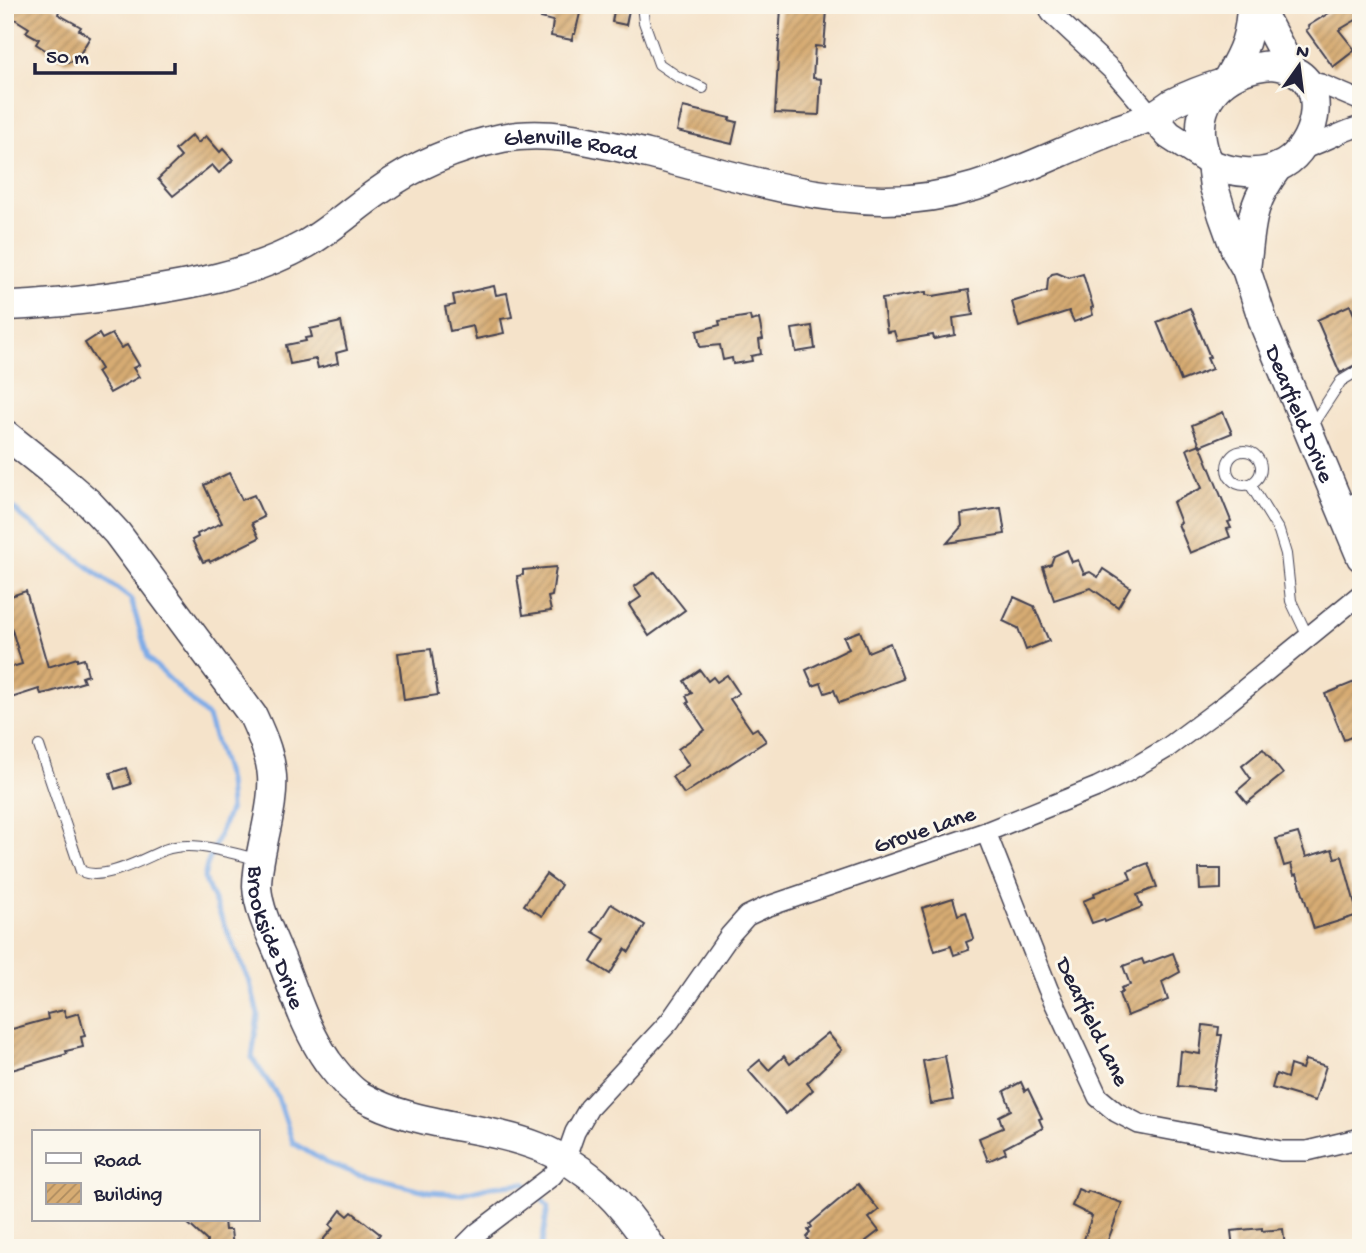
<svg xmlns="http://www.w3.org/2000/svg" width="1366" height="1253" viewBox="0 0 1366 1253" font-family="'Gochi Hand',sans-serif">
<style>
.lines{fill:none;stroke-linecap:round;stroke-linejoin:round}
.stream{stroke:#7dabe7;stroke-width:5}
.building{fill:url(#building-hatch)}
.lane-casing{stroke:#423f50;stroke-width:12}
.street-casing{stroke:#423f50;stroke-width:22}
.secondary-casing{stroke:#423f50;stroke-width:31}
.lane{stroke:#fff;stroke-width:10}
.street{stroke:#fff;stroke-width:19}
.secondary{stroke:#fff;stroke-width:28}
.labels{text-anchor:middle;stroke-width:6;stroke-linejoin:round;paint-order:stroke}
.street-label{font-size:23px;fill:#22223b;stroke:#fbf7ec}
</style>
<defs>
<pattern id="building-hatch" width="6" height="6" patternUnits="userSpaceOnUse" patternTransform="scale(1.75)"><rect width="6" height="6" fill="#d7ac73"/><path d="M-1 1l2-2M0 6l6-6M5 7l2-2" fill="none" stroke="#ae8c60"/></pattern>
</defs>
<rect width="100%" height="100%" fill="#fbf7ec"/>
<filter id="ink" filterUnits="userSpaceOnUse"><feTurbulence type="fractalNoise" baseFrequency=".0143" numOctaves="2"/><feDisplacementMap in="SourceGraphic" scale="14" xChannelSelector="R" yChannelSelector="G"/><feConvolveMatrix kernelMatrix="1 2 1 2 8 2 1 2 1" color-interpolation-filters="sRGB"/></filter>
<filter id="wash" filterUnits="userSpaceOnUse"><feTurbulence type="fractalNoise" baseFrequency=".00686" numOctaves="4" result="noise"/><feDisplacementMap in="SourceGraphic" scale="28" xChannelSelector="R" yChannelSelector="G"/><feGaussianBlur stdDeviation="1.57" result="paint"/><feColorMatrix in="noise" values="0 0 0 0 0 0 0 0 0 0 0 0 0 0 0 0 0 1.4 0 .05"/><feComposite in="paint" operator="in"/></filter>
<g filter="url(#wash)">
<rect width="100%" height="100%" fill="#f5e3ca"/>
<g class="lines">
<g class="stream">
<polyline points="5,499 23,518 131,599 148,658 208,717 228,781 230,808 207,865 204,878 250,983 258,1014 252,1058 277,1095 293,1143 327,1163 357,1174 430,1192 459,1194 493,1186 524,1183 530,1188"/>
<polyline points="538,1194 548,1207 541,1248"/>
</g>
</g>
<g id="blocks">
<g class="building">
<polygon points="5,5 50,5 59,11 58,14 81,27 79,30 90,37 77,59 70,62 64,62 36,44 39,39 26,32 29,28 5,13"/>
<polygon points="544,5 582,5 575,34 573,34 572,40 551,36 553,21 541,18"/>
<polygon points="615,5 630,5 626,25 612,22"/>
<polygon points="785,5 800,5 800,8 827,10 824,47 815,46 813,78 821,79 819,115 775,113 781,7 785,8"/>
<polygon points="1342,5 1361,5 1361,17 1339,30 1355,50 1333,67 1306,30 1309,28 1308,26"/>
<polygon points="683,107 730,118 729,120 737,122 732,144 677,131"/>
<polygon points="192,135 198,143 206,136 220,152 223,149 233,160 219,173 212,165 173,196 158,179 181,157 175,150"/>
<polygon points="1057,273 1069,278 1083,274 1093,307 1091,308 1093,315 1074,322 1069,311 1019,327 1012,302 1047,291 1048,279 1052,274"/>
<polygon points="494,286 496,295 507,293 512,317 501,319 504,333 476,339 473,326 450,331 445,307 455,305 453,295"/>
<polygon points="969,290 973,315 953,318 955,335 934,339 933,335 897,341 894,331 887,332 882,299 926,292 926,295 933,296"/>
<polygon points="1350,305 1361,331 1361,362 1340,373 1317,320"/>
<polygon points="1190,308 1210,357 1207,358 1212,369 1181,381 1157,322"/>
<polygon points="750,316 751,321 759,319 763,339 759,340 761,354 751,356 752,361 733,364 732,358 723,360 720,345 700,347 697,331 720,325 719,321"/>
<polygon points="341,322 347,350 336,353 338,363 318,368 316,359 290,364 286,345 306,341 305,338 312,337 310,329"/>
<polygon points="812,326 815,349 796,352 792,329"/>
<polygon points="99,334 102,339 112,334 121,348 127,345 139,365 133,368 139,377 110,393 97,372 101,369 85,343"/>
<polygon points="1223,412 1232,433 1200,446 1192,425"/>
<polygon points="1200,444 1231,521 1228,522 1231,528 1227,529 1230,537 1190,553 1178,524 1181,523 1173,502 1202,488 1187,449"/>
<polygon points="229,473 242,500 254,495 264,517 252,523 259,538 210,562 209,560 203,562 192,540 198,537 197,534 222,523 204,485"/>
<polygon points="1001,508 1005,534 947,543 962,526 961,514"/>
<polygon points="1067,550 1072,562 1078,560 1084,574 1090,572 1098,577 1103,569 1130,587 1118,607 1091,588 1054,600 1043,567 1051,564 1054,556"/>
<polygon points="556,567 552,596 548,597 551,611 523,615 517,576 523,575 523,570"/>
<polygon points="655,572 685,610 649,636 629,605 641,597 634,587"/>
<polygon points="26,591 48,667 77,658 77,661 84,659 88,675 82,677 84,682 50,692 41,694 39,689 5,700 5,669 22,664 5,606 5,598"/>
<polygon points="1014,597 1034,606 1049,641 1026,650 1018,628 1003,621"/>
<polygon points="860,631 868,652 890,643 903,679 839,703 834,690 825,693 821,683 813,686 806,670 849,649 844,637"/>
<polygon points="431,649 438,695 404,700 398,653"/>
<polygon points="700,670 708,681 713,677 717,682 727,675 739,693 730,699 752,731 757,728 766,741 684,794 672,777 689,765 678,749 705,730 687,703 689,702 686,696 692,693 684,681"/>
<polygon points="1357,681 1361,690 1361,733 1344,740 1325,694"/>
<polygon points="1263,749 1283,774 1247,803 1237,791 1251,779 1242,766"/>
<polygon points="126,768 131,784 115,789 110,773"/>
<polygon points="1298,833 1306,857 1332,849 1335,858 1342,856 1358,915 1314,929 1297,874 1294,875 1291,864 1284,866 1276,839"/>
<polygon points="1148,863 1157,887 1137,895 1142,907 1105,922 1104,919 1092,923 1083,901 1095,896 1094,893 1131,879 1128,871"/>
<polygon points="1199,869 1221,869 1221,889 1200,890"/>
<polygon points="546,874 561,885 542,916 524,905"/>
<polygon points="953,898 958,915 966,912 974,939 966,942 969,950 954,955 951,946 935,951 922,908"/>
<polygon points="611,904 645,925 629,952 625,949 610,974 591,962 605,939 593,932"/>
<polygon points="1173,953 1180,972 1162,982 1168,1000 1127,1016 1119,994 1123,992 1121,988 1130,985 1123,966 1142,959 1144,964"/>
<polygon points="64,1010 66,1017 79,1013 85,1036 81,1037 83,1047 66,1051 67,1054 5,1072 5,1031 48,1019 47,1014"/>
<polygon points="1203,1025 1219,1027 1218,1035 1222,1035 1213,1090 1178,1086 1181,1051 1200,1054"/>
<polygon points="828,1033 842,1050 807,1083 813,1090 786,1114 748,1070 760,1060 769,1070 784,1056 790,1064"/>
<polygon points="945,1056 953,1100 931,1104 923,1061"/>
<polygon points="1305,1060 1326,1066 1315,1101 1272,1088 1276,1074 1287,1078 1290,1065 1302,1069"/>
<polygon points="1021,1082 1025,1091 1028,1089 1042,1118 1039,1119 1043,1128 1004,1148 1006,1153 988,1161 979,1138 1003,1128 999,1116 1011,1110 1004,1091"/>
<polygon points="858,1184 879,1210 869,1218 879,1231 866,1241 870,1248 814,1248 806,1237 810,1233 808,1230 812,1227 810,1224"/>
<polygon points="1078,1189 1087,1193 1088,1191 1122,1203 1105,1248 1081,1248 1092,1216 1072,1206"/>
<polygon points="341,1210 348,1216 352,1212 380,1234 370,1248 316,1248 333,1228 330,1225"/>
<polygon points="184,1220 224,1220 225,1230 231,1230 233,1248 207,1248 207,1241"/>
<polygon points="1262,1228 1262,1231 1283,1229 1285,1248 1233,1248 1231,1231"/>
</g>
</g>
</g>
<g filter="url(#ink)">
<use href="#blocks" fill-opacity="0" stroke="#423f50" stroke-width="2"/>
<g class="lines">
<g class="lane-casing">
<g id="lane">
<polyline points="642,5 644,22 659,64 678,77 703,88"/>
<polyline points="1309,422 1316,419 1341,381 1361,369"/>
<circle cx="1244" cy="468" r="17"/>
<polyline points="1250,484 1279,531 1286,554 1291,601 1308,637"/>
<polyline points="1342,503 1361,496"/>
<path d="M39 746 81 871C103 882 143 859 164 850 192 839 229 853 257 859"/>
<polyline points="1361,839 1361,852"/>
</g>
</g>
<g class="street-casing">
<g id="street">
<polyline points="1048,5 1051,13 1113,71 1152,116"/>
<polyline points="1307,81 1321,84 1361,101"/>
<path d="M1300 150C1321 144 1339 132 1361 126"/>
<polyline points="986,832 1048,989 1098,1097 1116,1112 1139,1124 1281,1151 1307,1151 1361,1138"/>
<polyline points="462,1248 477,1233 552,1176 565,1160 575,1132 589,1108 670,1021 730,935 747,916 766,907 986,832 1097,787 1125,773 1167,748 1225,705 1361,594"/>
</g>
</g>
<g class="secondary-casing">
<g id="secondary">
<polyline points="1251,5 1265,19 1292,70"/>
<path d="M1271 65C1278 66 1286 67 1292 70 1331 87 1314 147 1284 164 1262 177 1234 173 1211 164 1204 155 1202 144 1201 133 1199 91 1233 68 1271 65Z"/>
<path d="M1229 76C1244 50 1250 36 1251 5"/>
<polyline points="1152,116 1169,135 1209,161"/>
<path id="s1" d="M1211 164 1214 187 1223 216 1236 252 1246 269 1265 327 1361 557"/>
<path d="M1246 269C1252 223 1249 206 1278 167"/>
<path id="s2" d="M5 306C46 305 87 300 127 294 189 285 250 275 306 244 332 229 354 208 379 191 415 165 458 147 502 138 552 129 600 143 648 154 725 173 803 199 882 200 967 201 1026 166 1102 135 1118 128 1135 124 1150 117 1158 113 1165 108 1172 103 1188 95 1203 89 1220 84"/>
<path id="s3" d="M5 434 54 473 89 503 117 533 253 716C277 767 276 784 264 839 261 854 257 870 257 886 258 909 271 935 280 956 294 991 306 1031 328 1062 337 1074 349 1089 361 1096 416 1128 482 1124 539 1147 590 1168 622 1203 652 1248"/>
</g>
</g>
<use href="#lane" class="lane"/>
<use href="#street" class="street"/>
<use href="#secondary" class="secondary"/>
</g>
</g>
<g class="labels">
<g class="street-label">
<text dy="8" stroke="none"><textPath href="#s2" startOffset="604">Glenville Road</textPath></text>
<text dy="8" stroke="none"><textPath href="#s1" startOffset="266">Dearfield Drive</textPath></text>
<text transform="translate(924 828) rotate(-19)" y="8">Grove Lane</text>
<text dy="8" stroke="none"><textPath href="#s3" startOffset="607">Brookside Drive</textPath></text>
<text transform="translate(1094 1021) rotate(64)" y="8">Dearfield Lane</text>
</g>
</g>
<rect width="1366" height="1253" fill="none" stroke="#fbf7ec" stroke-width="28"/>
<rect x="32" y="1130" width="228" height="91" fill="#fbf7ec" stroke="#a4a2a5" stroke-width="2"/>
<rect x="46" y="1153" width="35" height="10" fill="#ffffff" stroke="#a4a2a5" stroke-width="2"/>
<text x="94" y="1166" font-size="21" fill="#22223b">Road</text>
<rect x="46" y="1183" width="35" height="21" fill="url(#building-hatch)" stroke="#a4a2a5" stroke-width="2"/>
<text x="94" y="1200" font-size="21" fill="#22223b">Building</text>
<g transform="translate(1299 66) rotate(14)" stroke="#fbf7ec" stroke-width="5" paint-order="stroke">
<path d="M0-5L12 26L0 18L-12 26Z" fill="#22223b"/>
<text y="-10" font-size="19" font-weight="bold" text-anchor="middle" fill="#22223b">N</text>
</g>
<path d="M35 63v10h140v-10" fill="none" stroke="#22223b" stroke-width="3.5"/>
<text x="46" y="63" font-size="21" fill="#22223b" stroke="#fbf7ec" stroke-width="5" paint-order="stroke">50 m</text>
</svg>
